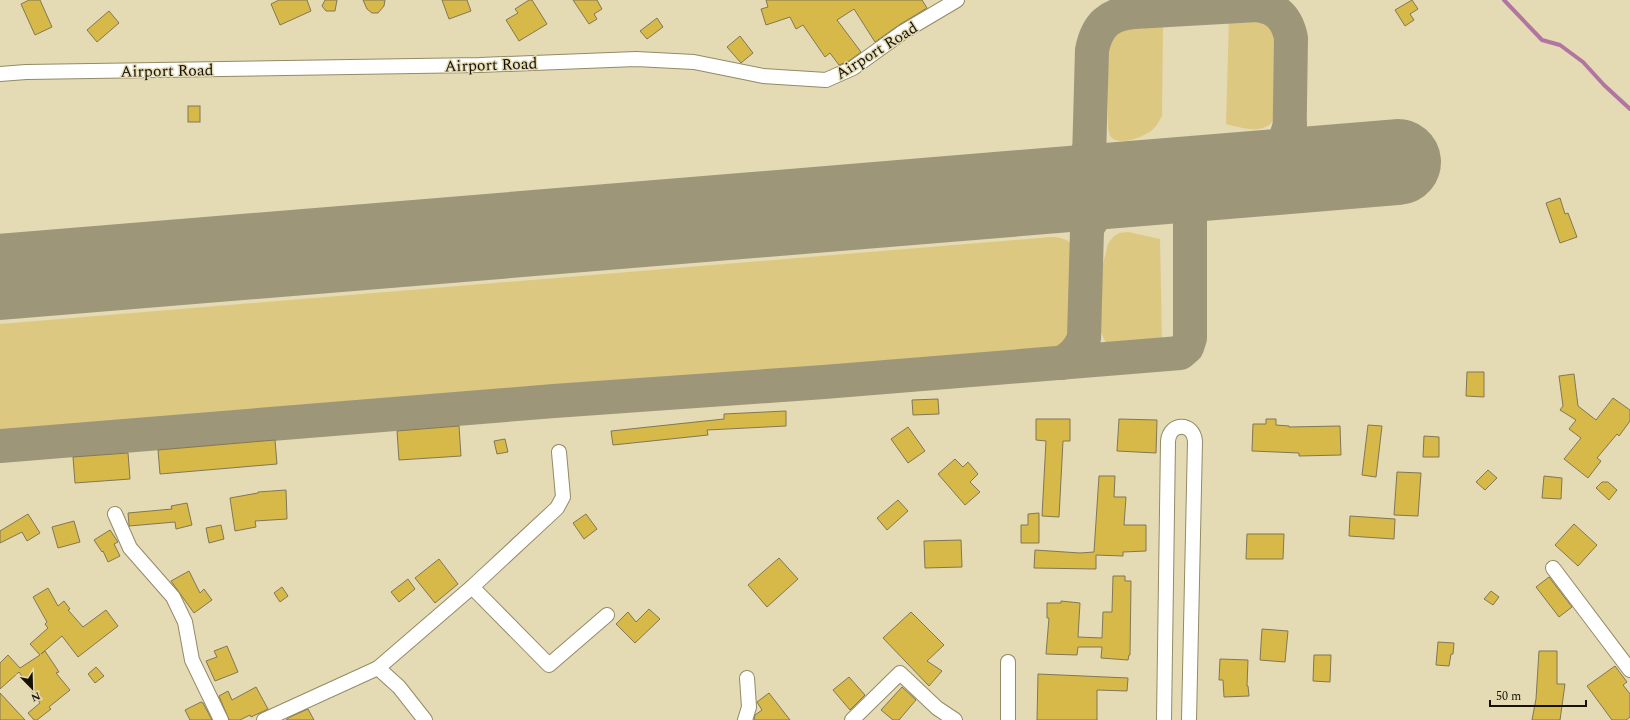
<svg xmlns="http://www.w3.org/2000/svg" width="1630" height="720" viewBox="0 0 1630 720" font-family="Spectral,serif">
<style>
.green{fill:#dcc881}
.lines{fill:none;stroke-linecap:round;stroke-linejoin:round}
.stream{stroke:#b275a1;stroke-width:4}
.taxiway{stroke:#9e9679;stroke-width:34}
.runway{stroke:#9e9679;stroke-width:86}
.building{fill:#d7b94a;stroke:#817754}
.minor-casing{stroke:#948a66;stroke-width:16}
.minor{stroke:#fff;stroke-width:14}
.labels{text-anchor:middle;stroke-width:3;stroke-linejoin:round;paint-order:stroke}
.street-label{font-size:16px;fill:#151205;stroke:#e4dab4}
</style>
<rect width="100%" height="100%" fill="#e4dab4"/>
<g class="green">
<path d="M1259 17C1267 19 1275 22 1279 30 1287 46 1281 88 1280 107 1271 137 1249 130 1226 124L1229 18Z"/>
<path d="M1128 26H1163L1162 116C1160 119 1158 124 1155 127 1148 136 1120 147 1111 137 1109 135 1109 131 1108 128V49L1112 35Z"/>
<polygon points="1128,232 1160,239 1162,344 1127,349 1114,349 1106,343 1098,326 1103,264 1108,244 1113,237 1119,233"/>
<path d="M1051 237C1063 237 1073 241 1078 253L1074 341 1069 347 1056 352 0 439V324Z"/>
</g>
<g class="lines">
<polyline class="stream" points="1504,0 1542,40 1560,45 1583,62 1604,85 1630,109"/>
<g class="taxiway">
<path d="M1234 175C1252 168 1277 159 1285 140 1287 135 1288 130 1290 125"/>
<path d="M1046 191C1067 180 1077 170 1090 149"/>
<path d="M1087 228C1097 210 1110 197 1126 184 1107 175 1099 168 1090 149"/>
<path d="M1061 363C1073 357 1079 350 1084 338L1092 50C1097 25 1109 14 1134 12L1257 5C1277 8 1287 18 1291 38L1289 171"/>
<polyline points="0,446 554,401 824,382 1180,353 1187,347 1190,338 1190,179"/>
</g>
<polyline class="runway" points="0,277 1398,162"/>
</g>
<g class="building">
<polygon points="29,0 40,0 52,27 35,35 21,4"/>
<polygon points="279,0 307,0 311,11 280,25 271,4"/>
<polygon points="325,0 337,0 335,11 326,11 322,6"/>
<polygon points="363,0 385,0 384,6 378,13 372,13 367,9"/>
<polygon points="442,0 467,0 471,11 449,19"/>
<polygon points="529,0 532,0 547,24 519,41 506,20 518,13 515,9"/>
<polygon points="573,0 597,0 602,9 594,14 597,19 589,24"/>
<polygon points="766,0 922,0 927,8 899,25 875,42 854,9 837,20 861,52 849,61 839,65 830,53 825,57 803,25 796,29 790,17 766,25 761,9 768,7"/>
<polygon points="1412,0 1418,9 1410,14 1414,20 1405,26 1395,10"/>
<polygon points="109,11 119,23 97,42 87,30"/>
<polygon points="657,18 663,27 647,39 640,31"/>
<polygon points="740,36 753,53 741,63 727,47"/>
<rect x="188" y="106" width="12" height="16"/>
<polygon points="1560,198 1565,214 1568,213 1577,237 1560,243 1546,203"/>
<polygon points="1467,372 1484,372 1484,397 1466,396"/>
<polygon points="1574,374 1578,406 1596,420 1613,398 1630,410 1630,421 1619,436 1617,434 1597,458 1601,461 1588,478 1564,459 1581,438 1569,429 1576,420 1560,410 1563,406 1559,376"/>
<polygon points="938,399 939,414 913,415 912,400"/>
<polygon points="786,411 786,426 707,430 708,435 613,445 611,431 724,419 724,414"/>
<polygon points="1036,419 1070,419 1070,441 1063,441 1059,517 1042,516 1046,441 1036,440"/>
<polygon points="1119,419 1157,420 1156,453 1117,451"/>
<polygon points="1266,419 1276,419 1276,425 1289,426 1289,427 1340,426 1341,455 1299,456 1299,453 1252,451 1253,424 1266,424"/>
<polygon points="1368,425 1382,426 1376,477 1362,475"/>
<polygon points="459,426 461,456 399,460 397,431"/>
<polygon points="908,427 925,451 908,463 891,439"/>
<polygon points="1424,436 1439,437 1439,457 1423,457"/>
<polygon points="505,439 508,452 497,454 494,441"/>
<polygon points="275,440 277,464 160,474 158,450"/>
<polygon points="128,453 130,479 75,483 73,457"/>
<polygon points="955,459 963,467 968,462 978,474 970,482 980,492 965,505 938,474"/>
<polygon points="1488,470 1497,478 1485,490 1476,482"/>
<polygon points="1397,472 1421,473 1418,516 1394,515"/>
<polygon points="1099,476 1115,476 1114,497 1126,497 1124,525 1146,525 1146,551 1123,552 1123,556 1096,555 1096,569 1034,568 1035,550 1080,553 1094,552"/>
<polygon points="1544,476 1562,478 1561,499 1542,498"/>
<polygon points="1602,482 1608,482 1617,490 1609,500 1596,488"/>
<polygon points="286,490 287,519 255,521 256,527 235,531 230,498 258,493 258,492"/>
<polygon points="898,500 908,511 887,530 877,518"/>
<polygon points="187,503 192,525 176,529 175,522 129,526 129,524 128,513 172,509 171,506"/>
<polygon points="1039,513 1039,543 1021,543 1021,525 1028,525 1028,514"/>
<polygon points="28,514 40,533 27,541 22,532 0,543 0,531"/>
<polygon points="586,514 597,529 584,539 573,523"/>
<polygon points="1350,516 1395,519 1394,539 1349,536"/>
<polygon points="74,521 80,542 58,548 52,527"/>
<polygon points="1574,524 1597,545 1578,566 1555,545"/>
<polygon points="221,525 224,539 209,543 206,528"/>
<polygon points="110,530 118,542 114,544 120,556 108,562 103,551 102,552 94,540"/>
<polygon points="1247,534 1284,534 1283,559 1246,559"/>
<polygon points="961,540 962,567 925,568 924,541"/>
<polygon points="779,558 798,579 767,607 748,585"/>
<polygon points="439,559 458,584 435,603 415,578"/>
<polygon points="189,571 200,593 204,589 212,600 194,613 171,581"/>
<polygon points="1113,576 1125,576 1125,581 1131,581 1130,655 1129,655 1128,660 1101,658 1102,647 1078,647 1077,655 1046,654 1049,618 1047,618 1047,603 1061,603 1061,601 1080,603 1078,637 1102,638 1103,612 1112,612"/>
<polygon points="1549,577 1572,607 1559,617 1536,587"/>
<polygon points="408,579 415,589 399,602 391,592"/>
<polygon points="282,587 288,596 280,602 274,593"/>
<polygon points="48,588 58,606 64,601 70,609 68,610 83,627 106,610 118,626 78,657 62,636 41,654 45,651 59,672 56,673 70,690 49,707 51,709 37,720 34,720 28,713 40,703 19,672 0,689 0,663 8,655 20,668 40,655 30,644 48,628 45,624 47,622 33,597"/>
<polygon points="1491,591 1499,597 1493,605 1484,599"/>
<polygon points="649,609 660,619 635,643 616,624 628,612 636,622"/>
<polygon points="911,612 944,645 927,661 942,671 929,686 883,638"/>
<polygon points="1262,629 1288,631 1285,662 1260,660"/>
<polygon points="1438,642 1454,643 1453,654 1451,654 1449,666 1436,665"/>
<polygon points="227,646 238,672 215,681 206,661 217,657 214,651"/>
<polygon points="1539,651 1557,651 1557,684 1565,684 1560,720 1532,720 1536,699"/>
<polygon points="1314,655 1331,655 1330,682 1313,681"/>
<polygon points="1220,659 1248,660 1247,686 1248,686 1249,696 1224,697 1223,680 1219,680"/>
<polygon points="1615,666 1627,682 1623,685 1630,694 1630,717 1626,720 1612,720 1587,686"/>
<polygon points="96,667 104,676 95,683 88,674"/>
<polygon points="1038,674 1128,678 1127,691 1097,690 1097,720 1037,720"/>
<polygon points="849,677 865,695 850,710 833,690"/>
<polygon points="256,687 268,709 251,717 250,715 240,720 229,720 219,696 228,691 232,700"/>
<polygon points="902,687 916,700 899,720 893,720 881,710"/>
<polygon points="0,693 25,720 0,720"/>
<polygon points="769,693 790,720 754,720 755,715 762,710 757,702"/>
<polygon points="201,702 203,703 212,720 190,720 185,710"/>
<polygon points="308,709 314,720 286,720 290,717"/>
</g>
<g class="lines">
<g class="minor-casing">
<g id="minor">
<polyline points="0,74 26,72 480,65 636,59 694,62 763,76 826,80 853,68 903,32 957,0"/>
<polyline points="115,514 130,548 173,597 185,622 192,660 221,720"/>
<polyline points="1553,568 1630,670"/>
<polyline points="472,587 549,665 607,615"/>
<polyline points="378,668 399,687 425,720"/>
<polyline points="264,720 378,668 472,587 557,508 563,497 559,452"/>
<polyline points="745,720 749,707 747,678"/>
<polyline points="852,720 900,673 937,708 955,720"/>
<polyline points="1008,720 1008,662"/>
<path d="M1164 720 1168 441C1170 422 1193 422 1195 441L1189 720"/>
</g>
</g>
<use href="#minor" class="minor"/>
</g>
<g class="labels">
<g class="street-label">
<text transform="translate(876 50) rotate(-32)" y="6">Airport Road</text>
<text transform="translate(491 64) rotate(-2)" y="6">Airport Road</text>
<text transform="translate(167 70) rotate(-1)" y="6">Airport Road</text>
</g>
</g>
<g transform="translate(32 688) rotate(157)" stroke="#e4dab4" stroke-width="3" paint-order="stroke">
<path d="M0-3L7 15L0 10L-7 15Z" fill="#151205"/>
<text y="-6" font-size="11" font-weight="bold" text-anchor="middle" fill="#151205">N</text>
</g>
<path d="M1490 700v6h96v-6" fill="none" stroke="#151205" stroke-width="2"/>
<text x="1496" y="700" font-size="12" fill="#151205" stroke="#e4dab4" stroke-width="3" paint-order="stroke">50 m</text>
</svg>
